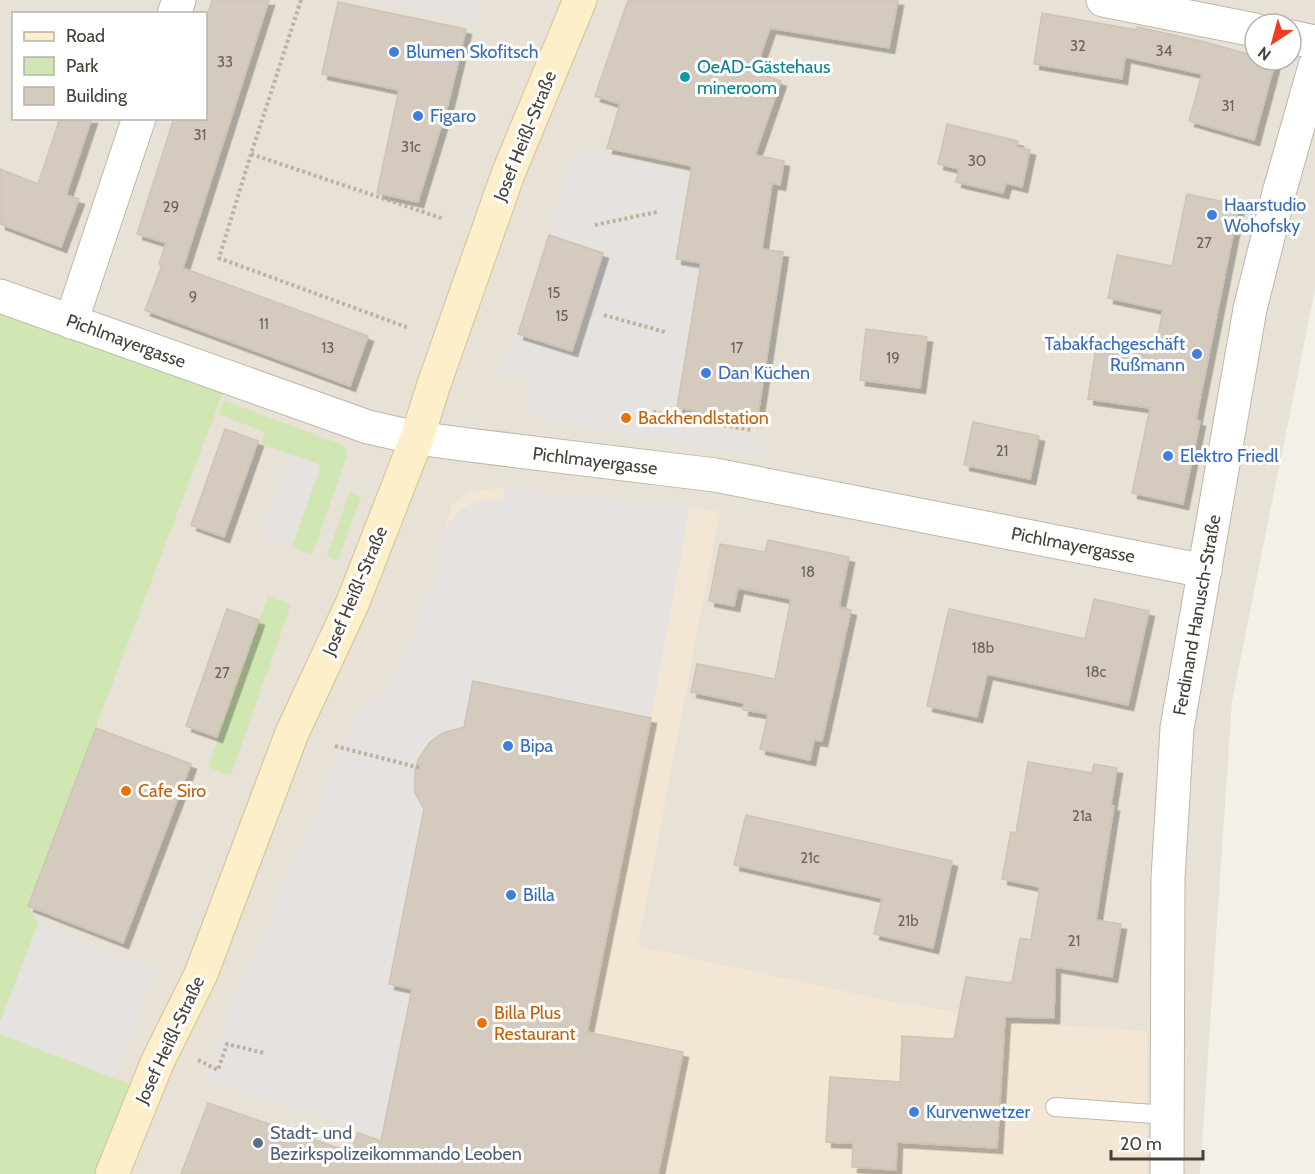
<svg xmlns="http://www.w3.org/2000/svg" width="1315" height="1174" viewBox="0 0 1315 1174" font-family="Cabin,sans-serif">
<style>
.residential{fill:#e7e1d6;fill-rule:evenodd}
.commercial{fill:#f4e6d4}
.green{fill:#d0e6b3}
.parking{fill:#e5e2e0}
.building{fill:#d4cbbe;stroke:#cfc3b1;stroke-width:1.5;filter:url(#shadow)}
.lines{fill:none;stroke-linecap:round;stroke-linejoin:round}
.service-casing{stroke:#beb7ab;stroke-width:20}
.minor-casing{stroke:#beb7ab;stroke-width:35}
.tertiary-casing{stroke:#beb7ab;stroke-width:35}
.secondary-casing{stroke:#d1c299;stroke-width:35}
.path{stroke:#bfb29d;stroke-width:4;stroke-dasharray:3 3;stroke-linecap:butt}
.service{stroke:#fff;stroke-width:18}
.minor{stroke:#fff;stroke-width:33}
.tertiary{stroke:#fff;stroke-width:33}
.secondary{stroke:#fcefc9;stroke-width:33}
.shop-dot{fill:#3f7fe0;stroke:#fff;stroke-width:2}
.culture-dot{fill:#0f9aa8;stroke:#fff;stroke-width:2}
.food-dot{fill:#e8710a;stroke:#fff;stroke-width:2}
.service-dot{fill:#5c6f8a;stroke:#fff;stroke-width:2}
.labels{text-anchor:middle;stroke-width:6;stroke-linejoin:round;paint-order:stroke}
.number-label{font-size:15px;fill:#6a6359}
.shop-label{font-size:18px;fill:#366cbe;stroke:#fff;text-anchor:start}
.culture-label{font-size:18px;fill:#0d838f;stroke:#fff;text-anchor:start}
.street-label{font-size:18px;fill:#464037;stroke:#fff}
.food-label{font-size:18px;fill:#c56008;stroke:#fff;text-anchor:start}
.service-label{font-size:18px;fill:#4e5e75;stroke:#fff;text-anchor:start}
</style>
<defs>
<filter id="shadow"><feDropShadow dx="5.5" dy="5.5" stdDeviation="0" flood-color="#0004"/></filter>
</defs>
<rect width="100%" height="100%" fill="#f3f0e8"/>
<path class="residential" d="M0 0H1315V289L1232 701 1200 1174H0ZM14 14H206V118H14ZM1255 24H1291V60H1255Z"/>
<polygon class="commercial" points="505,488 720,511 638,946 894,1002 1023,1023 1147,1031 1147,1174 454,1174 457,1161 201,1079 357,714 387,689 439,573 445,527 452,504 471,491"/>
<g class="green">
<polygon points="0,307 225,387 28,906 38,924 0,1022"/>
<polygon points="224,401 344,445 347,456 312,554 292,547 320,465 261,444 265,432 219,414"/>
<polygon points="350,492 361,496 338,560 327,556"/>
<polygon points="268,596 291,604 231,775 208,767"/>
<polygon points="0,1034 146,1091 112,1174 0,1174"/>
</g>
<g class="parking">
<polygon points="356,0 480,0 476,23"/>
<polygon points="574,149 689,174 676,258 701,263 675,421 765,436 762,458 648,439 524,416 531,381 499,370 518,334 572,351 603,253 549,235"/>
<polygon points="290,455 321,465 292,547 261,536"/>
<polygon points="505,488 690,507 651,718 473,681 412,989 381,1137 201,1079 357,714 387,689 439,573 445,527 459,510 478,500 503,500"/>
<polygon points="38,924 157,970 115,1078 0,1034 0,1022"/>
</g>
<g class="building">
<polygon points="212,0 269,0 183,268 368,336 350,386 145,310 162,265 159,264 166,243 137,234 174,118 206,118 206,20"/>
<polygon points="628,0 898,0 889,48 770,28 755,72 781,81 755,155 784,161 780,185 772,183 762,249 783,252 757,421 677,408 701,263 676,259 692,166 607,148 620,104 595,96"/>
<polygon points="338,2 466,29 449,101 418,202 377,193 399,90 322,74"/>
<polygon points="1042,13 1137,30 1137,27 1201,41 1255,56 1255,60 1275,62 1254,140 1189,121 1202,74 1125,57 1122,79 1034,64"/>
<polygon points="60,118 92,118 66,195 79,199 61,247 0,224 0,169 38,184"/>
<polygon points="947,124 1018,141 1017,147 1030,150 1022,187 1006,183 1003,193 956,182 959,169 938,164"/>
<polygon points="1187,194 1239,205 1196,420 1200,421 1183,504 1132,493 1150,408 1088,399 1096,347 1154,356 1163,310 1108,298 1117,255 1172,266"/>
<polygon points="549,235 603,253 572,351 518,334"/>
<polygon points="866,329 927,337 920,388 860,380"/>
<polygon points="973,422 1039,436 1030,479 964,465"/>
<polygon points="225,429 258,441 224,537 191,525"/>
<polygon points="768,540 849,557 839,607 851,610 822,741 814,740 810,760 760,749 768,714 743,710 744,703 691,692 697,664 775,679 791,599 738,588 734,606 709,601 720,544 765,552"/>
<polygon points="1094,599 1149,611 1128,705 987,674 977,717 927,706 949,609 1085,639"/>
<polygon points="227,609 259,620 217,737 186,726"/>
<polygon points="473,681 651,718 587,1032 683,1052 658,1174 181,1174 208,1103 350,1152 358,1133 381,1141 412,989 389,984 424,809 415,793 415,771 418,760 430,742 443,733 464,727"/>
<polygon points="96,728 191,764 123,943 28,906"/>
<polygon points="1028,762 1092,773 1094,764 1117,768 1111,805 1114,806 1096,920 1121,924 1112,977 1055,967 1054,1018 1005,1017 997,1148 897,1142 896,1170 852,1167 853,1143 826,1142 830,1077 900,1082 902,1036 954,1039 966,977 1012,983 1020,938 1031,940 1040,887 1002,879 1011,832 1016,833"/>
<polygon points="746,815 952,861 933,948 874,934 882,898 734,865"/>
</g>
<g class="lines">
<g class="service-casing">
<polyline id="service" points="1055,1107 1168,1115"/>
</g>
<g class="minor-casing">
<g id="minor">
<polyline points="1103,0 1255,30"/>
<polyline points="174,14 179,0"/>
<polyline points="1291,37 1315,42"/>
<polyline points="0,296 368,427 417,438 469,445 715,475 1205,571"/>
<polyline points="71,322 139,118"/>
</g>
</g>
<g class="tertiary-casing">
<polyline id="tertiary" points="1167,1174 1168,878 1177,728 1250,309 1279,193 1315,66"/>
</g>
<g class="secondary-casing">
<polyline id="secondary" points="112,1174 157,1063 201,974 292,733 353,602 417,438 433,387 508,174 580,0"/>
</g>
<g class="path">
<polyline points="301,0 251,154 444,219"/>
<polyline points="251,154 219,258 409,328"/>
<polyline points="595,225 657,212"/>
<polyline points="604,315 665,332"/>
<polyline points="653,412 751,430"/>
<polyline points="335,746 420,768"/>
<polyline points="198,1060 218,1070 227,1044 264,1053"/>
</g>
<use href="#service" class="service"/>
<use href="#minor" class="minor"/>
<use href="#tertiary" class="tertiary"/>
<use href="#secondary" class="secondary"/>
</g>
<g class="shop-dot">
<circle cx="394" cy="52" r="6"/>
<circle cx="418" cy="116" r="6"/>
<circle cx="1212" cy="215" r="6"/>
<circle cx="1197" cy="354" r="6"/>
<circle cx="706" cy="373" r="6"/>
<circle cx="1168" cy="456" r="6"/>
<circle cx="508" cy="746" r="6"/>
<circle cx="511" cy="895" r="6"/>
<circle cx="914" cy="1112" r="6"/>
</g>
<circle class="culture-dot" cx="685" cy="77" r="6"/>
<g class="food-dot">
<circle cx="626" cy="418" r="6"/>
<circle cx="126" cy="791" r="6"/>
<circle cx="482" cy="1023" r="6"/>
</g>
<circle class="service-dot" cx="258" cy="1143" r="6"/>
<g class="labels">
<g class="number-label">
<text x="1078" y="51">32</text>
<text x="1164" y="56">34</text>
<text x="225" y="67">33</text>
<text x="1228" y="111">31</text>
<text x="200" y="140">31</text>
<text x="411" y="152">31c</text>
<text x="977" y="166">30</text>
<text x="171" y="212">29</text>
<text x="1204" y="248">27</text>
<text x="554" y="298">15</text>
<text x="193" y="302">9</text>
<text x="562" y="321">15</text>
<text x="264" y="329">11</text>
<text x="328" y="353">13</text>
<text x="737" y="353">17</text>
<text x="893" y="363">19</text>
<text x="1002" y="456">21</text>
<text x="808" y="577">18</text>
<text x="983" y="653">18b</text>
<text x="1096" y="677">18c</text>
<text x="222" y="678">27</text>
<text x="1082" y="821">21a</text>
<text x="810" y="863">21c</text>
<text x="908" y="926">21b</text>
<text x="1074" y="946">21</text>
</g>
<g class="shop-label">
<text x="406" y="58">Blumen Skofitsch</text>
<text x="430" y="122">Figaro</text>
<text x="1224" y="211">Haarstudio<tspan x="1224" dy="21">Wohofsky</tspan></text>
<text x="1185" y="350" text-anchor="end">Tabakfachgeschäft<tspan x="1185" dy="21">Rußmann</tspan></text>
<text x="718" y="379">Dan Küchen</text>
<text x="1180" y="462">Elektro Friedl</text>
<text x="520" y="752">Bipa</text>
<text x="523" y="901">Billa</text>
<text x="926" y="1118">Kurvenwetzer</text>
</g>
<g class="culture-label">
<text x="697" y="73">OeAD-Gästehaus<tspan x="697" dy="21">mineroom</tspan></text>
</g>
<g class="street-label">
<text transform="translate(525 136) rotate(-68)" y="6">Josef Heißl-Straße</text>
<text transform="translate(126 341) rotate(20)" y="6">Pichlmayergasse</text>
<text transform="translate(595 461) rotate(7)" y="6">Pichlmayergasse</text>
<text transform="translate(1073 545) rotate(11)" y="6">Pichlmayergasse</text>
<text transform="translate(355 591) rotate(-67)" y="6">Josef Heißl-Straße</text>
<text transform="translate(1197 615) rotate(-80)" y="6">Ferdinand Hanusch-Straße</text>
<text transform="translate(170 1040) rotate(-65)" y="6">Josef Heißl-Straße</text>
</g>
<g class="food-label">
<text x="638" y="424">Backhendlstation</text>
<text x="138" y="797">Cafe Siro</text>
<text x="494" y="1019">Billa Plus<tspan x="494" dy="21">Restaurant</tspan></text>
</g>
<g class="service-label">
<text x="270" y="1139">Stadt- und<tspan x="270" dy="21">Bezirkspolizeikommando Leoben</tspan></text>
</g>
</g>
<rect x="12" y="12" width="195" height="108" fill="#ffffff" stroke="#b5b3af" stroke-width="1.5"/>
<rect x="24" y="32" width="30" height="9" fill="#fcefc9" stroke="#b5b3af" stroke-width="1.5"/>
<text x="66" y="42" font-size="18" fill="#464037">Road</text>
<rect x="24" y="57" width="30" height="18" fill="#d0e6b3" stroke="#b5b3af" stroke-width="1.5"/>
<text x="66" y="72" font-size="18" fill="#464037">Park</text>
<rect x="24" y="87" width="30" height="18" fill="#d4cbbe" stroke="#b5b3af" stroke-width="1.5"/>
<text x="66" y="102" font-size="18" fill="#464037">Building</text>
<g transform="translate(1273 42) rotate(216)"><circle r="28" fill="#ffffff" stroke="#b5b3af" stroke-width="1.5"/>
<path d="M0-4.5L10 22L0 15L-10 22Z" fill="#f03d22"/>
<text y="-9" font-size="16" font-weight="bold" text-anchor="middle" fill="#464037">N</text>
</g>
<path d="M1111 1150v9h92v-9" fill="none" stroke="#464037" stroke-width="3"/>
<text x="1120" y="1150" font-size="18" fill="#464037" stroke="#ffffff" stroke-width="4.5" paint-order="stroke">20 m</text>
</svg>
